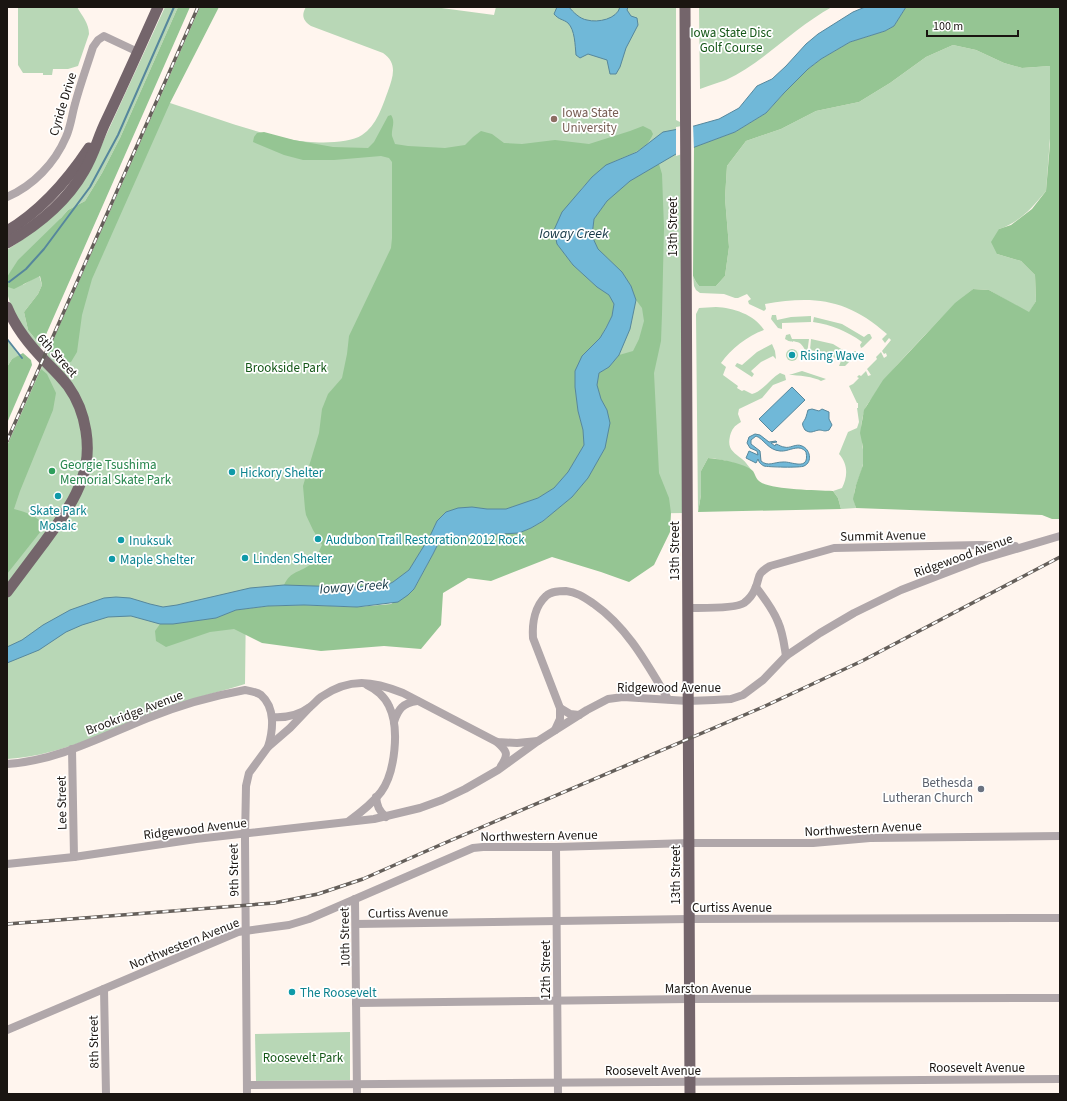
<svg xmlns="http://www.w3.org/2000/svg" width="1067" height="1101" viewBox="0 0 1067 1101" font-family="'Source Sans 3',sans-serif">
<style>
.green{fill:#b8d7b6}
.forest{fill:#95c593}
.water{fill:#70b8d8;stroke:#56879c;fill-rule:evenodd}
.pier{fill:#fff5ee}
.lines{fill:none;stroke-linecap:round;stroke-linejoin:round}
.stream{stroke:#56879c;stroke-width:2}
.minor{stroke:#b0a7aa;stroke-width:8}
.major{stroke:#74656b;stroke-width:11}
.rail-casing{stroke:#655f5a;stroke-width:3.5}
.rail{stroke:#fff;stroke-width:2;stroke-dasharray:6;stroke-linecap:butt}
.education-dot{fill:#8d6e63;stroke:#fff;stroke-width:1.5}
.culture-dot{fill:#0f9aa8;stroke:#fff;stroke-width:1.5}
.leisure-dot{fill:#2e9e5b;stroke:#fff;stroke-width:1.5}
.worship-dot{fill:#6b7280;stroke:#fff;stroke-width:1.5}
.labels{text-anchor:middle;stroke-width:3.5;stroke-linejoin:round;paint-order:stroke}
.park-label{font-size:13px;fill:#145717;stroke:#fff}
.street-label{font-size:13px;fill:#1a1511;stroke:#fff}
.education-label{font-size:13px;fill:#785e54;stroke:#fff;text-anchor:start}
.culture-label{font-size:13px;fill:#0d838f;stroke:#fff;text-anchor:start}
.leisure-label{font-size:13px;fill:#27864d;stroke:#fff;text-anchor:start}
.worship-label{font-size:13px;fill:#5b616d;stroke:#fff;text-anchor:end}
.water-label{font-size:14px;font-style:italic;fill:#153745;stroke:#fff}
</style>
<rect width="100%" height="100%" fill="#fff5ee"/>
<g class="green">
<path d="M18 7H77C82 16 89 23 89 34L78 66 68 69H53L52 75H43V73H23L18 65Z"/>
<path d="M165 7H178L120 138 102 173 85 201 68 210 61 218 23 285 39 275 42 285 38 294 24 312 28 330 41 346 40 348C27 333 10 312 7 291 5 278 7 264 7 250L29 235 102 144Z"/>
<path d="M306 7H434L494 15 496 7H676V120L680 122 684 513 469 516 446 525 412 579 246 600 245 684C223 691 200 696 178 704 123 723 66 756 7 759V446L160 99 170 103C210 116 252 132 293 140 310 143 347 145 362 135 377 125 382 107 388 91 393 77 398 63 383 53L311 26C303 21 301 15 306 7Z"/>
<path d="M699 7H832C795 27 764 62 726 80 717 83 708 86 700 89Z"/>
<path d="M1060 7 1046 191C1032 208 1020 222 999 229L997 254 1021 261 1035 275 1036 301 1029 313 989 290 973 289C949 308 930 330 909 352 896 366 883 380 873 397 870 401 866 405 865 410 857 428 865 445 863 464 860 482 850 488 856 508L841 509 838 498 833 491 842 488C848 476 848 464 839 454L848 432 857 428 859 422 857 408H858V403H857L849 386 853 384 859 378 857 377 859 375 861 376 866 371 868 376 871 375 867 369 877 359 876 357 881 352 884 358 887 356 886 353 884 354 882 351 891 340 889 338 885 343 882 339 887 334C848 299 814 295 765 304L766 309 764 311 749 304 748 301 751 299 747 294 738 298H735L724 294 700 293 696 290 694 286 693 276 696 282 699 286H716L725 276 729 247 725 198 727 166 746 141 781 129 816 111 859 102 890 83 926 57 953 45 976 50 1004 63 1022 68 1050 66Z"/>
<path d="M716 307C733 308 754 314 764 330 747 336 731 349 721 363L726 367 723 375 738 386 737 388 742 391 744 390 752 394C761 393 771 378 780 373L785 375 786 380 773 385 762 398 739 409 738 414 741 422C734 426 732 429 730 436 727 449 733 452 742 459 746 462 749 467 752 471 738 464 724 459 708 458L701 471V495L698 512 696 314 699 308Z"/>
<polygon points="772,315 776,315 777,320 791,317 811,316 811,322 782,323 782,329 778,328 771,319"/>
<path d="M814 317 842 324 864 337 868 334H870L872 338 863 347 861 348 860 345 862 342C847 331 832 325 813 322Z"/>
<path d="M790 334 792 339H809L807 354C799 335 795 346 785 339L786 335Z"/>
<path d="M811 339 833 344 851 355 854 351H856V355L845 366H839L841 361C831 355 821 352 810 350Z"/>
<polygon points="7,340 19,356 12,359 7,367"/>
<polygon points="772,344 775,351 776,359 773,356 761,362 751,371 754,374 752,377 735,366 737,363 742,365 757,352"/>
<circle cx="792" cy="355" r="6"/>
<path d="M802 371 826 379 821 381C815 377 797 375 789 375Z"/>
<polygon points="350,1032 350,1080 256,1081 255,1034"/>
</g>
<g class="forest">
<polygon points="178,7 190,7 41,346 28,330 24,312 38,294 42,285 40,276 14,289 8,287 7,277 18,260 61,218 68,210 85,201 102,173 120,138"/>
<path d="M200 7H219L170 103 92 279 82 315 77 352 71 362C59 363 56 360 48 352Z"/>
<polygon points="906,7 1060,7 1060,519 1052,519 1042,515 856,508 853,499 856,485 863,465 863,447 860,433 864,410 883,380 955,303 973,289 989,290 1029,312 1036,301 1035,275 1021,261 997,254 991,242 999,229 1011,225 1032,209 1046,191 1050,144 1050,66 1022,68 1004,63 976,50 953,45 926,57 890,83 859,102 816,111 781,129 746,141 727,166 725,198 729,247 725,276 716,286 699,286 696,282 693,276 694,147 735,132 766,113 784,93 808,69 821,59 850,42 885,31 894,26"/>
<path d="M391 115C396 122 391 129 392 136 393 139 394 141 395 144L408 146 445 148 465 145 473 137 481 131 492 134 504 143 522 144 555 140 589 144 630 131 643 126 651 130 653 134C645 154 622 155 606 166 597 172 582 186 577 195 569 210 564 227 557 244L573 265 597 287 609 295 614 304 612 316 600 338 592 348 575 387 578 411 583 430 584 445 568 472 554 488 538 498 506 509H487L472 507 437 521 430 536 409 570 393 582 385 586 345 587 284 585C291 570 300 573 311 564 316 561 319 550 322 545L313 530 306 515 305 509 303 486 319 433 322 409 328 394 342 378 347 354 349 336 391 248 392 238V162L389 158 381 156 334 160H303L284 155 253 142 254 137 257 133 264 132 294 140 333 147 368 148 374 142 388 116Z"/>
<polygon points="659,164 662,174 664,228 662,314 661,341 654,373 659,473 669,498 671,513 670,532 654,565 629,582 601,572 552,557 491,581 468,578 443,593 441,625 421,649 384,646 321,651 262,643 234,629 210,632 166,647 156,641 155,631 160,624 173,624 216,618 236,610 268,606 304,605 357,607 391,604 414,589 433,554 439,542 445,537 519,533 531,528 543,521 572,497 588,478 605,448 607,410 601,399 597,385 599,373 609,367 619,355 633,351 639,339 644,321 642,308 636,300 631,286 622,272 598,249 592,236 594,219 607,201 630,181"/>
<polygon points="23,353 31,360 32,365 7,423 7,367 12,359"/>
<path d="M41 369 47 374 56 393 53 410 20 491 14 509C26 512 37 516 45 526L7 574V446Z"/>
<path d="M708 458C719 459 745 463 753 471 756 476 756 480 762 483 777 490 815 490 833 491L838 498 841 509 698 512 701 495V471Z"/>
</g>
<g class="water">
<path d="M557 7H569C573 12 580 19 587 20 598 23 617 19 620 7H628L627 10 631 16 637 18 638 25 626 48 620 67 616 74H610L607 60 588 54 580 58 576 55C575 45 575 30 568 23 563 19 559 20 554 14Z"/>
<polygon points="865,7 906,7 894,26 885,31 850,42 821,59 808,69 784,93 766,113 735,132 676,154 630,181 607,201 594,219 592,236 598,249 622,272 631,286 636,300 630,329 619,355 609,367 599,373 597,385 601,399 607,410 610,423 605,448 588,478 572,497 543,521 531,528 519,533 445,537 439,542 433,554 414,589 408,595 398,602 357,607 304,605 268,606 236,610 216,618 173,624 160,624 131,616 108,617 82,625 66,632 39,650 7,663 7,647 22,640 43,625 70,610 104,598 116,597 130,598 150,604 163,607 177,605 250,588 284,585 345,587 385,586 393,582 409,570 430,536 437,521 446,512 458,508 472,507 487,509 506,509 538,498 554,488 568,472 584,445 583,430 578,411 575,387 575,371 582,356 600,338 606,328 612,316 614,304 609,295 597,287 573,265 557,244 554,230 562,212 592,177 606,165 637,152 663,132 694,126 719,119 739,108 757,86 772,79 786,66 806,44 818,34 853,12"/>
<polygon points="792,387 805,400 772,432 759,419"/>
<path d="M812 409 819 411 822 409 829 412V419L832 425 829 430C824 432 823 430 819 430 813 431 811 434 805 430 800 422 804 423 806 417 807 415 807 412 808 410Z"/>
<path d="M755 434 760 435 769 442 776 441 777 442 771 443 775 446 776 444C779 445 782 447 784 447 790 449 796 443 802 446 810 449 813 462 804 466 801 468 767 467 764 466 760 464 759 462 758 459L756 463 746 458 749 451 758 455 757 451 750 448 747 443 749 437ZM756 436C764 439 768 450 780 451 789 452 799 443 806 452 810 472 791 461 783 462 774 462 768 467 761 461L760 451 751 444V440Z"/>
</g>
<polygon class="pier" points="693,124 694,150 676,156 676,127"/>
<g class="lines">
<g class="stream">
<polyline points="9,282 26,269 44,249 90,187 118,135 174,7"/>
<polyline points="7,339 22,358"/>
</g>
<g class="minor">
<path d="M7 197C33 186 55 163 66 137 71 126 72 114 75 104 80 85 87 66 93 47L98 40 104 36 138 52"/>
<path d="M756 587C764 598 773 609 778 622 783 633 784 644 786 656"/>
<path d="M688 608C700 608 735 609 744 603 748 600 753 594 755 589 761 576 755 575 770 566L834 548 980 545 1015 546"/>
<path d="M579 715 570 714 560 708 533 638C532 623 535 606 546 596 551 591 560 591 566 591 577 592 585 598 594 604 628 628 647 664 668 699"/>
<path d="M272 717C286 718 298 716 310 707 314 704 317 700 321 697 350 677 373 681 403 693L497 742 517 743 538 741"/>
<path d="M394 722C398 709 403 703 417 701"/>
<polyline points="555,730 560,719 560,708"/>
<path d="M497 742C507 751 509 754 501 766"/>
<polyline points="72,749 74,857"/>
<path d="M7 764C57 761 103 736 148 718 180 705 212 696 245 690 250 691 257 692 261 695 276 708 273 731 268 747"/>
<path d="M376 797C377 806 379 811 386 817"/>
<path d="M349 821C360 813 372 804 381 792 395 773 400 728 389 706 385 697 376 689 367 685"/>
<polyline points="556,847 558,1094"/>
<polyline points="7,864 74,857 196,839 374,819 420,808 442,800 465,789 498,770 538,741 587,710 608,699 623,697 688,701 714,700 731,699 743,695 763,680 786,656 820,633 854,613 901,590 979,560 1060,536"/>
<polyline points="355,899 357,1094"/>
<polyline points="356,924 689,919 1060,918"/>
<polyline points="104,989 106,1094"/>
<polyline points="356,1003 690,999 1060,998"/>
<polyline points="7,1030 238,932 289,925 309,919 473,848 483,847 556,847 689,843 813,843 870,838 1060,836"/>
<polyline points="247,1085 1060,1079"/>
<polyline points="247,1094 245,839 246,786 249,773 268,747 290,728 309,708"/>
</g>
<g class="major">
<polyline points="685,7 690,1094"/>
<path d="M7 231C41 211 67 181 89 148"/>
<path d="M7 243C38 225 66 203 84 171 94 155 98 137 106 121 124 83 141 45 158 7"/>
<path d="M7 307C16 329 31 347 47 363 55 371 62 378 68 386 86 411 93 449 82 479 74 503 58 523 43 544 31 560 19 576 7 592"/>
</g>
<g class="rail-casing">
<g id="rail">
<polyline points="7,441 198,7"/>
<polyline points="7,924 274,903 318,894 363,879 440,845 763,707 862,661 1060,557"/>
</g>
</g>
<use href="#rail" class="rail"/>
</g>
<circle class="education-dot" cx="554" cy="119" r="4"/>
<g class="culture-dot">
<circle cx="792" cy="355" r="4"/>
<circle cx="232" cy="472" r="4"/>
<circle cx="58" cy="496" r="4"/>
<circle cx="318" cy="539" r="4"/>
<circle cx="121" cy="540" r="4"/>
<circle cx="245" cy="558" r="4"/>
<circle cx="112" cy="559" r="4"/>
<circle cx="292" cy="992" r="4"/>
</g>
<circle class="leisure-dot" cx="52" cy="471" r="4"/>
<circle class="worship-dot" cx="981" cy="789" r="4"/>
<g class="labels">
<g class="park-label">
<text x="731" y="37">Iowa State Disc<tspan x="731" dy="15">Golf Course</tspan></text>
<text x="286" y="372">Brookside Park</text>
<text x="303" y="1062">Roosevelt Park</text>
</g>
<g class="street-label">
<text transform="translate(62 104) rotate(-73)" y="5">Cyride Drive</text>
<text transform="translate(672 227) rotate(-90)" y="5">13th Street</text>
<text transform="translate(58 355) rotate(48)" y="5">6th Street</text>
<text transform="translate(883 535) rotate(-1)" y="5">Summit Avenue</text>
<text transform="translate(674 551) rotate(-90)" y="5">13th Street</text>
<text transform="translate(963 555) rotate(-20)" y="5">Ridgewood Avenue</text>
<text x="669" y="692">Ridgewood Avenue</text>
<text transform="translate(134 712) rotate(-21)" y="5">Brookridge Avenue</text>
<text transform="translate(61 803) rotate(-91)" y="5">Lee Street</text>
<text transform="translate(195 828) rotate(-7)" y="5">Ridgewood Avenue</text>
<text transform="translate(863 828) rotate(-3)" y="5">Northwestern Avenue</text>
<text transform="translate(539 835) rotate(-1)" y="5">Northwestern Avenue</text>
<text transform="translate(233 870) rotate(-91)" y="5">9th Street</text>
<text transform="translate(675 875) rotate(-90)" y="5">13th Street</text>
<text x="732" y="912">Curtiss Avenue</text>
<text transform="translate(408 912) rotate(-1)" y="5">Curtiss Avenue</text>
<text transform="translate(344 937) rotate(-91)" y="5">10th Street</text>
<text transform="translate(184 943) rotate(-22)" y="5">Northwestern Avenue</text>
<text transform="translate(545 970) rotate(-90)" y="5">12th Street</text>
<text x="708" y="993">Marston Avenue</text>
<text transform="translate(93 1042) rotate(-91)" y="5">8th Street</text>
<text x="977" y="1072">Roosevelt Avenue</text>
<text x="653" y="1075">Roosevelt Avenue</text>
</g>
<g class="education-label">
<text x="562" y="117">Iowa State<tspan x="562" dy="15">University</tspan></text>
</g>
<g class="culture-label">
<text x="800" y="360">Rising Wave</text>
<text x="240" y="477">Hickory Shelter</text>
<text x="58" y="515" text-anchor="middle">Skate Park<tspan x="58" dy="15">Mosaic</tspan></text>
<text x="326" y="544">Audubon Trail Restoration 2012 Rock</text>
<text x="129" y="545">Inuksuk</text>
<text x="253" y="563">Linden Shelter</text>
<text x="120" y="564">Maple Shelter</text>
<text x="300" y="997">The Roosevelt</text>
</g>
<g class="leisure-label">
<text x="60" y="469">Georgie Tsushima<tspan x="60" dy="15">Memorial Skate Park</tspan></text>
</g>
<g class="worship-label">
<text x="973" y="787">Bethesda<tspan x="973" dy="15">Lutheran Church</tspan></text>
</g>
<g class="water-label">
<text x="574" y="238">Ioway Creek</text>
<text transform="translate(354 586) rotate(-4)" y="5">Ioway Creek</text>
</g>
</g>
<rect width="1067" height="1101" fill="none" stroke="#1a1511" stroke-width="16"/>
<path d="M927 30v6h91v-6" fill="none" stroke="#1a1511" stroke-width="2"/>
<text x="933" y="30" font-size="12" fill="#1a1511" stroke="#ffffff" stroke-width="3" paint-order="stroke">100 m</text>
</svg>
